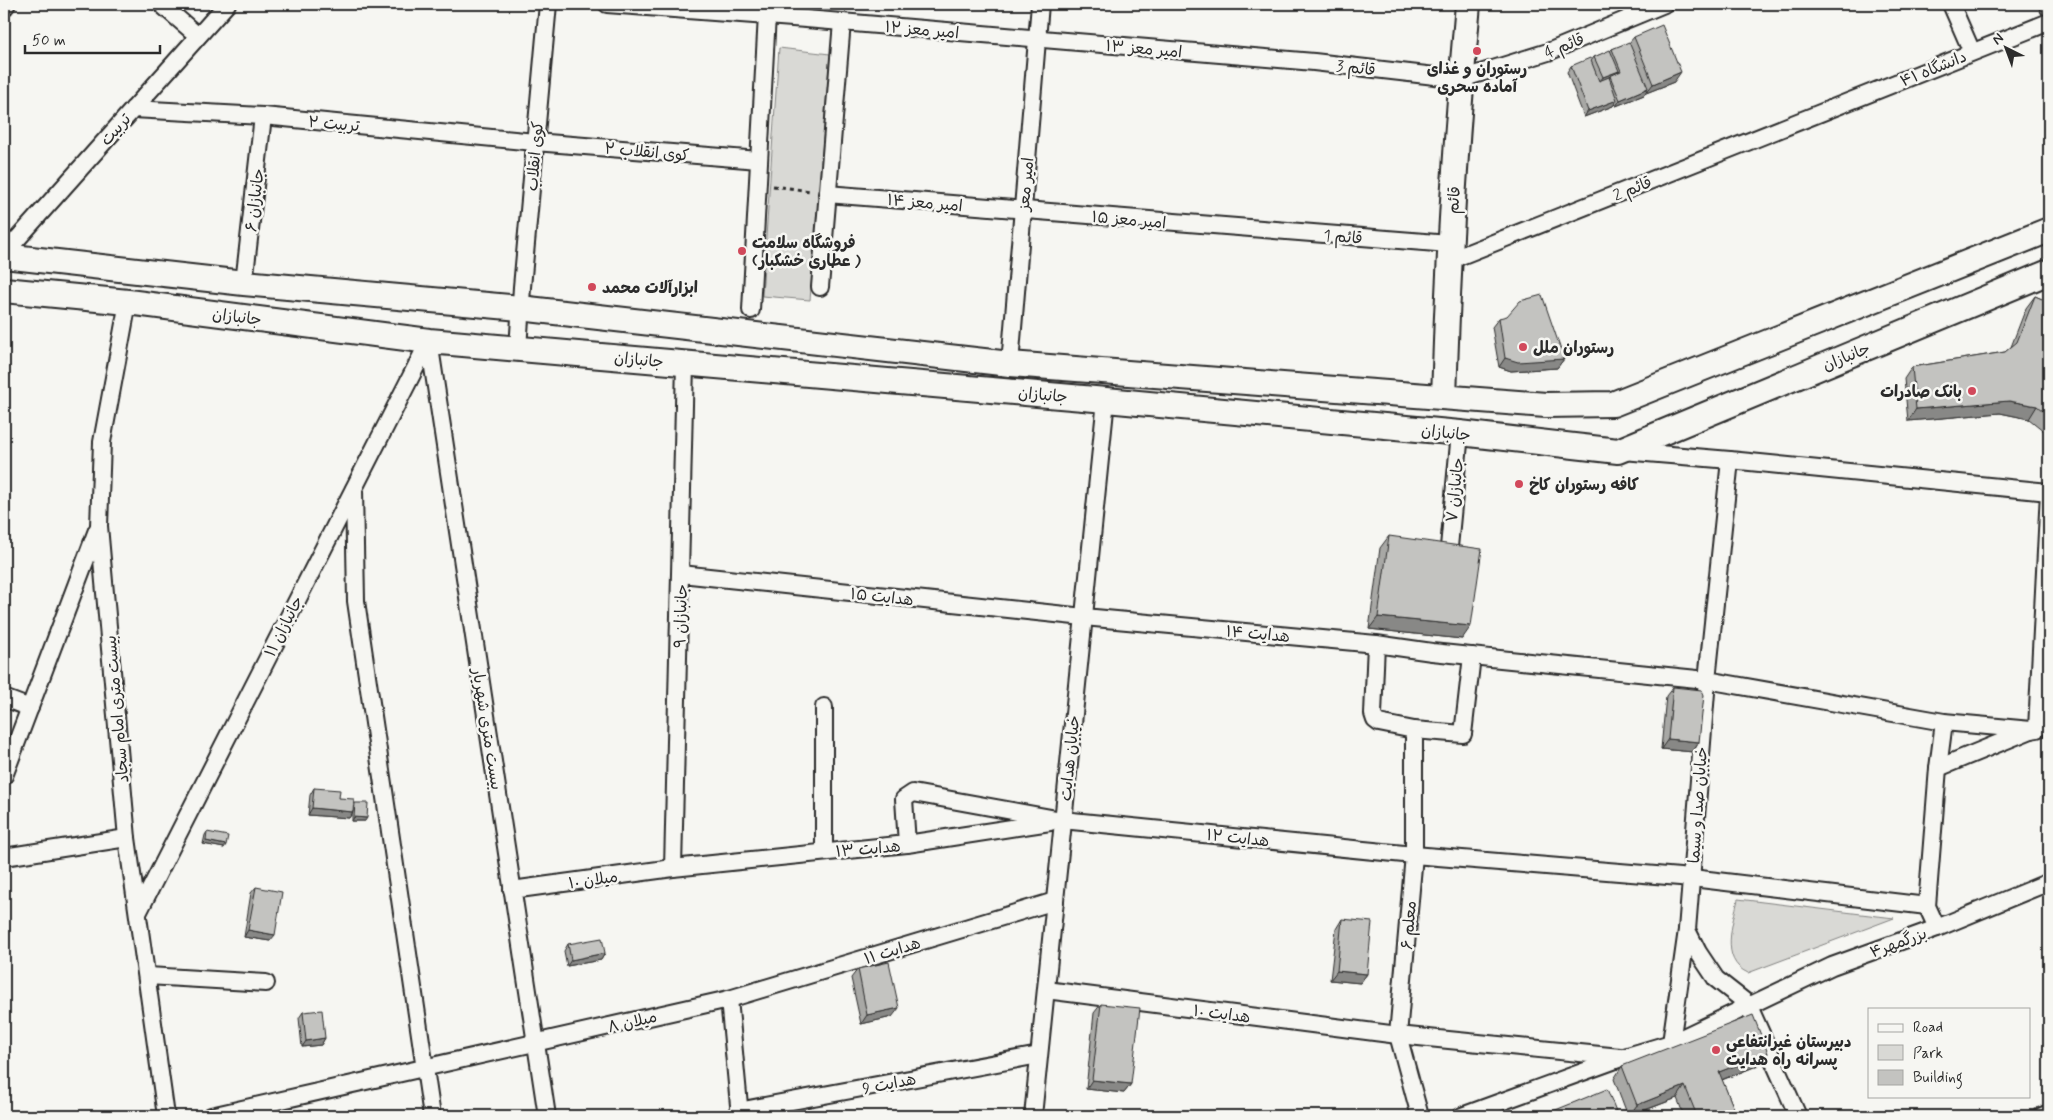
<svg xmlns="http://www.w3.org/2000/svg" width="2053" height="1120" viewBox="0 0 2053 1120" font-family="Mynerve,'Playpen Sans Arabic',sans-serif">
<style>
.park{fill:#d9d9d5;stroke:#828280}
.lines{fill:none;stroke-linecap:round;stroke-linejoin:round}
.street-casing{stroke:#2b2b2b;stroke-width:20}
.secondary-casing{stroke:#2b2b2b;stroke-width:28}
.path{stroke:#2b2b2b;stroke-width:3;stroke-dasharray:4 4;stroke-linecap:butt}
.street{stroke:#f6f6f2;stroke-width:16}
.secondary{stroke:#f6f6f2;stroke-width:24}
.wall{fill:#a8a8a5;stroke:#2b2b2b}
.shaded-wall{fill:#888886;stroke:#2b2b2b}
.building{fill:#c3c3c0;stroke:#2b2b2b}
.poi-dot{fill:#d1495b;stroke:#f6f6f2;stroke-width:2}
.labels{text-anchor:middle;stroke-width:5;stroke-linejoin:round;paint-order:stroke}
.street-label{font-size:16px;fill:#2b2b2b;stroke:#f6f6f2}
.poi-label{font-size:16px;font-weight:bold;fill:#2b2b2b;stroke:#f6f6f2;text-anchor:start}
</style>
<rect width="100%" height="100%" fill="#f6f6f2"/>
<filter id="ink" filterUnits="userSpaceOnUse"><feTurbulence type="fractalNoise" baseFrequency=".02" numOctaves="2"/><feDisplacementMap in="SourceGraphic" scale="10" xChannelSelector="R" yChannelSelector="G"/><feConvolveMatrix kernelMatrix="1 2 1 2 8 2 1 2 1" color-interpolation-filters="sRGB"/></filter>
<g filter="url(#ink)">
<g class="park">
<polygon points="779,48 830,54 810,300 762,296"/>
<path d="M1738 899 1894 918 1748 973C1719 960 1733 923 1738 899Z"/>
</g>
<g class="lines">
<g class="street-casing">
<g id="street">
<polyline points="161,4 198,36"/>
<polyline points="607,4 806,19 1314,62 1461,79 1548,52 1664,4"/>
<polyline points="1951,4 1972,52"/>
<polyline points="2048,4 2049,8"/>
<polyline points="4,8 7,4"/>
<polyline points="133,109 263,116 535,142 759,160"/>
<polyline points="827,194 1449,244"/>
<polyline points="4,254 227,4"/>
<polyline points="1448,261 2049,22"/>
<polyline points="244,283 263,116"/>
<polyline points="820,287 842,22"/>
<polyline points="128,302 102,442 99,526 127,838 166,1116"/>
<polyline points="751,310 767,15"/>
<polyline points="429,341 547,1116"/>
<polyline points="518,349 522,287 548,4"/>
<polyline points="1010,364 1040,4"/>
<polyline points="1623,451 1730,460 2049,492"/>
<polyline points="1730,460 1707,680 1687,930 1698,952 1716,979 1748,1004 1798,1116"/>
<polyline points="354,489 356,601 432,1116"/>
<polyline points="1449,547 1460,433"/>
<polyline points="681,574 1084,617 1376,644 1432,652 1707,680 1944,722 2031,730"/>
<polyline points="1376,644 1373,714 1375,720 1379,723 1414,730 1463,734 1472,656"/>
<polyline points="4,698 30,708"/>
<polyline points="824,707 824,852"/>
<polyline points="1414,730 1414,855 1398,1035 1420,1116"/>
<polyline points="1938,768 2031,730 2037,729 2049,492"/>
<polyline points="4,776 97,530"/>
<polyline points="907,844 904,799 913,793 1062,820 1414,855 1692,878 1927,906"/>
<polyline points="4,857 127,838"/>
<polyline points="673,868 685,363"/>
<polyline points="512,890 673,868 907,844 1050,822"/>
<polyline points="139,911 429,341"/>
<polyline points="1937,928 1927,906 1938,768 1944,722"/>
<polyline points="148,976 266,983"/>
<polyline points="1046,990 1398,1035 1620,1057"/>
<polyline points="729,999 740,1116"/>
<polyline points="1671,1043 1687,930"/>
<polyline points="738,1111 1039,1055"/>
<polyline points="211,1116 729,999 1055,901"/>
<polyline points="1033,1116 1106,400"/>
<polyline points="1462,1116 1624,1057 1671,1043 1832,966 1937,928 2049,882"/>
<polyline points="2042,1116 2049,1113"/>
</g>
</g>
<g class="secondary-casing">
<g id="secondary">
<polyline points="4,256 244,283 520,308 1010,364 1546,405 1613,404 2049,230"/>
<polyline points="4,290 128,302 429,341 1106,400 1460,433 1618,451 2049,272"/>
<path d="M1444 397C1448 266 1456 135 1468 4"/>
</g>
</g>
<polyline class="path" points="773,186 811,191"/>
<use href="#street" class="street"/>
<use href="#secondary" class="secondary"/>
</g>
<g class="wall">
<polygon points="1634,37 1674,82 1646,93 1646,92 1644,95 1616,106 1615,103 1613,106 1584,117 1567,72 1571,66 1591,61 1594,57 1610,51 1612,49 1629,43"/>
<polygon points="2035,296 2049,302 2049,435 2029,419 2000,413 1908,421 1904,379 1912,367 2005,352 2011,347 2026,308"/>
<polygon points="1499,318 1564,359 1557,368 1511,371 1499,367 1492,327"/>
<polygon points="1389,536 1462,639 1369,629 1380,548"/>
<polygon points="1673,687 1699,742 1693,752 1661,749 1666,696"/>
<polygon points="314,788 354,804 355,803 365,821 352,821 352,813 349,818 308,815 310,795"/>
<polygon points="207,832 224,848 203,844 205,835"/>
<polygon points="256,887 270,941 244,937 251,893"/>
<polygon points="1342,919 1367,974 1360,983 1330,980 1336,929"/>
<polygon points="568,944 605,953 601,960 567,966 564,951"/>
<polygon points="858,969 892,1017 861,1024 851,978"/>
<polygon points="1101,1004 1131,1084 1124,1093 1086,1089 1094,1013"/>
<polygon points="303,1012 325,1038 321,1045 302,1047 299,1018"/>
<polygon points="1768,1053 1759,1065 1722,1080 1737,1116 1684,1116 1677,1098 1630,1116 1628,1116 1614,1079 1622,1066"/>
</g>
<g class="shaded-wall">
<polygon points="1619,71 1614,77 1610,76 1607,80 1598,84 1603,77"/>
<polygon points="1681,72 1674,82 1646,93 1653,84"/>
<polygon points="1648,88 1644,95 1616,106 1620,100"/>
<polygon points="1617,100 1613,106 1584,117 1588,111"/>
<polygon points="1505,358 1564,359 1557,368 1511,371 1499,367"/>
<polygon points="2009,401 2037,406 2029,419 2000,413 1908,421 1916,409"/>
<polygon points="1378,617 1471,626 1462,639 1369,629"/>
<polygon points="1668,739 1699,742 1693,752 1661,749"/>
<polygon points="312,808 353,812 349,818 308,815"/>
<polygon points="354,817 367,818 365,821 352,821"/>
<polygon points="206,841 226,845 224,848 203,844"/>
<polygon points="248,930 275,935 270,941 244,937"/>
<polygon points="605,953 601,960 567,966 571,960"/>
<polygon points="1337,971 1367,974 1360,983 1330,980"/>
<polygon points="899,1008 892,1017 861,1024 867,1015"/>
<polygon points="325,1038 321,1045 302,1047 306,1041"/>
<polygon points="1768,1053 1759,1065 1711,1084 1719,1072"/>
<polygon points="1092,1080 1131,1084 1124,1093 1086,1089"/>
<polygon points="1685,1086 1677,1098 1629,1116 1637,1105"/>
</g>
<g class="building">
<polygon points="1662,25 1681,72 1653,84 1634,37"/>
<polygon points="1629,42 1648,88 1620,100 1610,76 1621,71 1612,49"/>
<polygon points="1610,50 1619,71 1603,77 1594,57"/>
<polygon points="1590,58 1599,81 1609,77 1617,100 1588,111 1571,66"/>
<polygon points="1542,295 1564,359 1518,362 1505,358 1499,318 1507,316 1520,301"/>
<polygon points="2035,296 2049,302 2049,416 2037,406 2009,401 1916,409 1912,367 2005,352 2017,342"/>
<polygon points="1389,536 1482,549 1471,626 1378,617"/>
<polygon points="1673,687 1702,690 1704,695 1699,742 1668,739"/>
<polygon points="314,788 340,790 339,798 354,799 353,812 312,808"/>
<polygon points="355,803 368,803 367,818 354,817"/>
<polygon points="207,832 228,836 226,845 206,841"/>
<polygon points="256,887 282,892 275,935 248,930"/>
<polygon points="1342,919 1372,922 1367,974 1337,971"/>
<polygon points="602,938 605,953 571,960 568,944"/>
<polygon points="889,962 899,1008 867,1015 858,969"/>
<polygon points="1101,1004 1140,1008 1131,1084 1092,1080"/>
<polygon points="322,1010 325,1038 306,1041 303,1012"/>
<polygon points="1753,1015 1768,1053 1719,1072 1737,1116 1697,1116 1685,1086 1637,1105 1622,1066"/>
<polygon points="1607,1089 1618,1116 1541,1116"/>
</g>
</g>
<g class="poi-dot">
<circle cx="1477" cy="51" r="5"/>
<circle cx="742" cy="251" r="5"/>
<circle cx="592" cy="287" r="5"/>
<circle cx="1523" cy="347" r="5"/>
<circle cx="1972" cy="391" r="5"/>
<circle cx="1519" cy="484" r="5"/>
<circle cx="1716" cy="1050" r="5"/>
</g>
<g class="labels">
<g class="street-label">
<text transform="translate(922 29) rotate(5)" y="6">امیر معز ۱۲</text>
<text transform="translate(1564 45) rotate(-22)" y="6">قائم 4</text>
<text transform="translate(1144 48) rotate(5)" y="6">امیر معز ۱۳</text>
<text transform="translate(1356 67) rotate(7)" y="6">قائم 3</text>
<text transform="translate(1933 68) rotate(-22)" y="6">دانشگاه ۴۱</text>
<text transform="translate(334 123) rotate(5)" y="6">تربیت ۲</text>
<text transform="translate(115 129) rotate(-48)" y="6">تربیت</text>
<text transform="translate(647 151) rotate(5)" y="6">کوی انقلاب ۲</text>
<text transform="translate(534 156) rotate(-85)" y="6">کوی انقلاب</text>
<text transform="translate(1025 184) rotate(-85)" y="6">امیر معز</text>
<text transform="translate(1632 188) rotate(-22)" y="6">قائم 2</text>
<text transform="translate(254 200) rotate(-83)" y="6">جانبازان ۶</text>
<text transform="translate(1453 200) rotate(-86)" y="6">قائم</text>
<text transform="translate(925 202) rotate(5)" y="6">امیر معز ۱۴</text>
<text transform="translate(1129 219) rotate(5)" y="6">امیر معز ۱۵</text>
<text transform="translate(1343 236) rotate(5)" y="6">قائم 1</text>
<text transform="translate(237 316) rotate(7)" y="6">جانبازان</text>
<text transform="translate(1846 356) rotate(-22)" y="6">جانبازان</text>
<text transform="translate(639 359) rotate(5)" y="6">جانبازان</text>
<text transform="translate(1043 394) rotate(5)" y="6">جانبازان</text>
<text transform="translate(1446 432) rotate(6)" y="6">جانبازان</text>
<text transform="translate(1454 490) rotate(-84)" y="6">جانبازان ۷</text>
<text transform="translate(882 596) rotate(6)" y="6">هدایت ۱۵</text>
<text transform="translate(680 616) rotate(-88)" y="6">جانبازان ۹</text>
<text transform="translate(283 626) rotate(-63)" y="6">جانبازان ۱۱</text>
<text transform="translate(1258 633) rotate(5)" y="6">هدایت ۱۴</text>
<text transform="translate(116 709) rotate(-95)" y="6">بیست متری امام سجاد</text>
<text transform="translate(488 729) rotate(81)" y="6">بیست متری شهریار</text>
<text transform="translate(1069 758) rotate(-84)" y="6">خیابان هدایت</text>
<text transform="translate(1697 805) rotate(-86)" y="6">خیابان صدا و سیما</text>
<text transform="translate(1238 837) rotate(6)" y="6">هدایت ۱۲</text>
<text transform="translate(868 848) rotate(-5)" y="6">هدایت ۱۳</text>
<text transform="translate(593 879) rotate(-8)" y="6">میلان ۱۰</text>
<text transform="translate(1408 925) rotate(-85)" y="6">معلم ۶</text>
<text transform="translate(1898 942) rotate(-20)" y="6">بزرگمهر۴</text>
<text transform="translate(892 950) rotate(-17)" y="6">هدایت ۱۱</text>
<text transform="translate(1222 1013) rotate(7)" y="6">هدایت ۱۰</text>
<text transform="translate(632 1021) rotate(-13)" y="6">میلان ۸</text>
<text transform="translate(889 1083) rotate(-11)" y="6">هدایت 9</text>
</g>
<g class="poi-label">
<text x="1477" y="74" text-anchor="middle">رستوران و غذای<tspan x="1477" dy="18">آماده سحری</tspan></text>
<text x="752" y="248">فروشگاه سلامت<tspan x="752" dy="18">(عطاری خشکبار )</tspan></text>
<text x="602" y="293">ابزارآلات محمد</text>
<text x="1533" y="353">رستوران ملل</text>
<text x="1962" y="397" text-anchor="end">بانک صادرات</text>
<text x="1529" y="490">کافه رستوران کاخ</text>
<text x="1726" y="1047">دبیرستان غیرانتفاعی<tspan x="1726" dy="18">پسرانه راه هدایت</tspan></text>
</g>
</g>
<rect width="2053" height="1120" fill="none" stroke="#f6f6f2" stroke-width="20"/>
<rect x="10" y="10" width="2033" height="1100" fill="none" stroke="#2b2b2b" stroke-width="2" filter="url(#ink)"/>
<rect x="1868" y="1008" width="162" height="90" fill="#f6f6f2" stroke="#a5a5a2"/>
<rect x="1878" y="1024" width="25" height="8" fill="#f6f6f2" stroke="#a5a5a2"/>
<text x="1913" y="1032" font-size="15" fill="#2b2b2b">Road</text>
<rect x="1878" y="1045" width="25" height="15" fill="#d9d9d5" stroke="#a5a5a2"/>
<text x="1913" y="1058" font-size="15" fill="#2b2b2b">Park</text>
<rect x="1878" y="1070" width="25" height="15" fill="#c3c3c0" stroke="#a5a5a2"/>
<text x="1913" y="1082" font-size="15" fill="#2b2b2b">Building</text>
<g transform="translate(2006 48) rotate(318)" stroke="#f6f6f2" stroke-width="4" paint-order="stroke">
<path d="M0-4L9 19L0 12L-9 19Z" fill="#2b2b2b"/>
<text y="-8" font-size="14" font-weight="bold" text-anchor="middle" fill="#2b2b2b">N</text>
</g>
<path d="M25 45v8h135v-8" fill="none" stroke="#2b2b2b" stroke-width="2.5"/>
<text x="32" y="45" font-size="15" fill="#2b2b2b" stroke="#f6f6f2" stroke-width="4" paint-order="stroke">50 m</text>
</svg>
